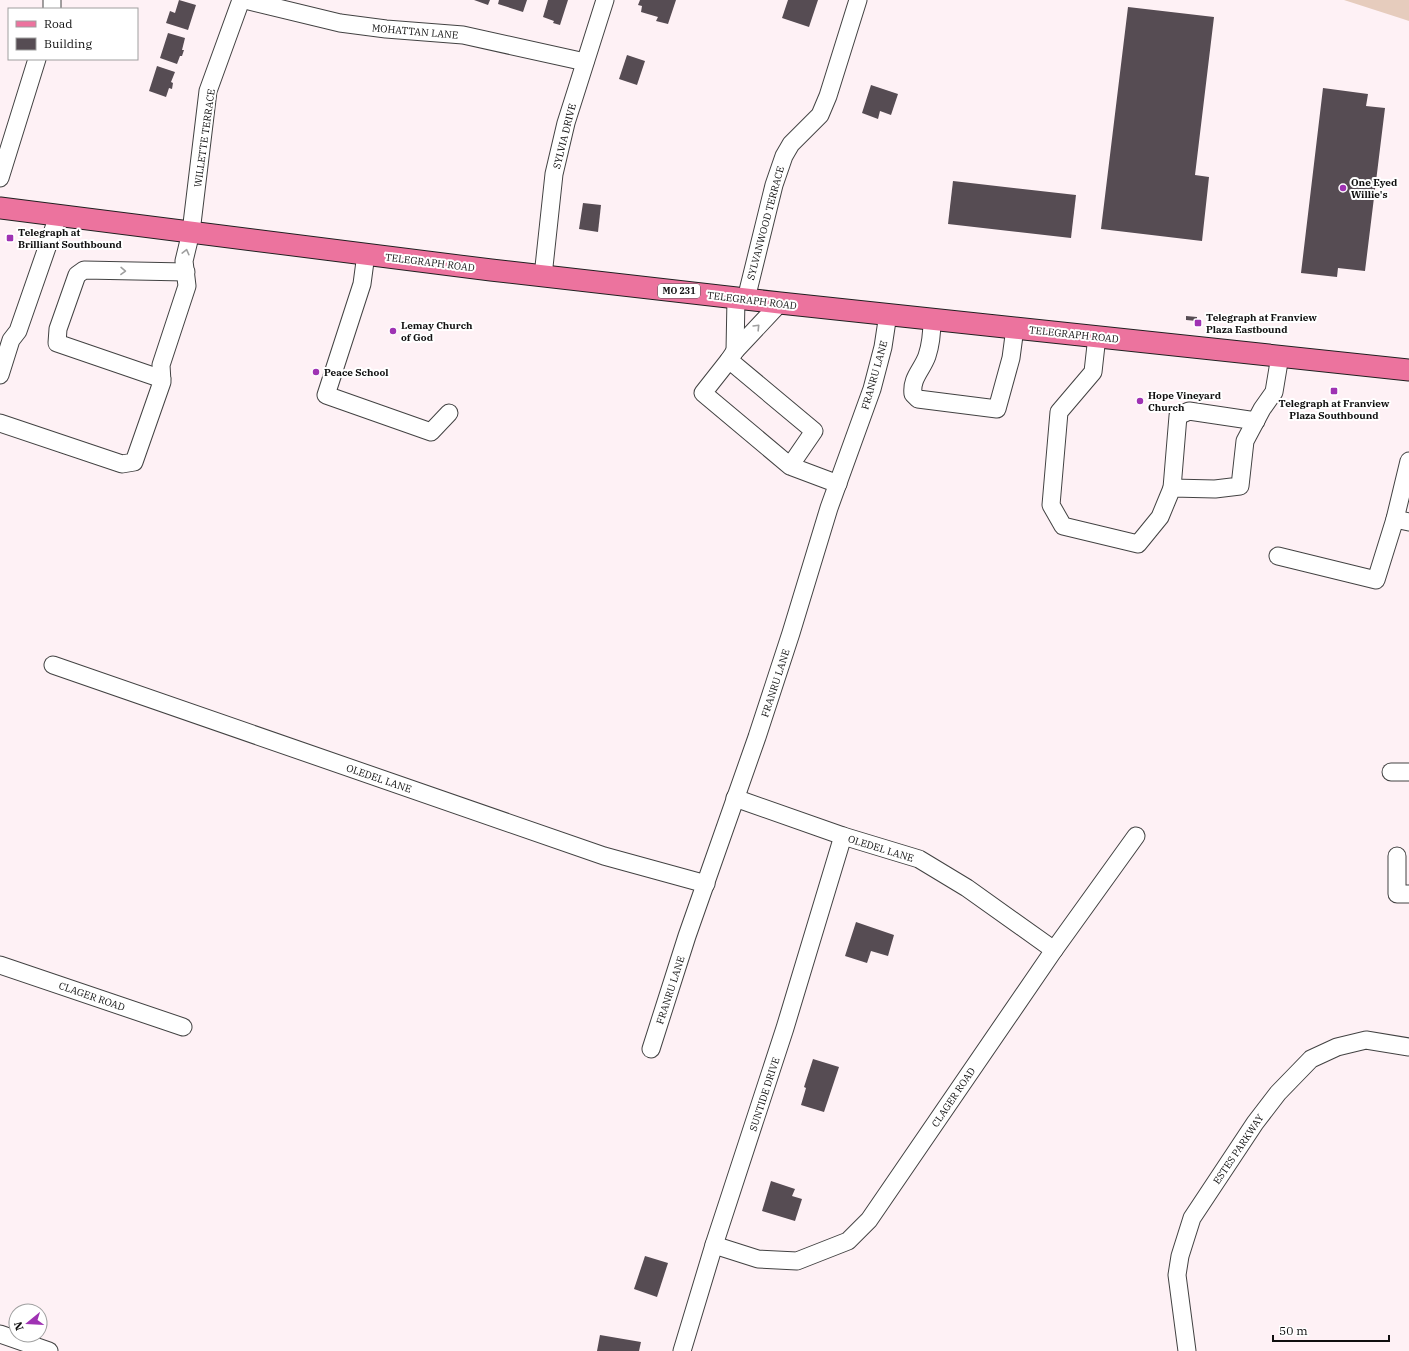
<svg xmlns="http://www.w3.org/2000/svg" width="1409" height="1351" viewBox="0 0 1409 1351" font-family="'IBM Plex Serif',serif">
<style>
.green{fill:#e6ccbd}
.building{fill:#564c53}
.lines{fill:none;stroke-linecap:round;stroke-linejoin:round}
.minor-casing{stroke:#424242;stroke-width:19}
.major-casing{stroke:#202020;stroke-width:23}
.minor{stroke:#fff;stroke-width:17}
.major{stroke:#ec739e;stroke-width:21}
.oneway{stroke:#9f9f9f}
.poi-dot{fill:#9f32b3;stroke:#fff;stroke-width:1.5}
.labels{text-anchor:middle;stroke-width:4;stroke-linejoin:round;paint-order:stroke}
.shield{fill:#fff;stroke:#575757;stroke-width:1}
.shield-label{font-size:9px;font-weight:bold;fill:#0f0f0f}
.street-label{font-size:10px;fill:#0f0f0f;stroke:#fff}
.poi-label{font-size:10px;font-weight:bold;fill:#0f0f0f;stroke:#fff;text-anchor:start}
</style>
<rect width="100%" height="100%" fill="#fef1f5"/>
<polygon class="green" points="1344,0 1409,0 1409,21 1403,19"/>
<g class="building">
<polygon points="179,0 196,5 188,30 166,23 170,11 175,13"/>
<polygon points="474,0 490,0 488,5"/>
<polygon points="499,0 527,0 523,12 498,4"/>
<polygon points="548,0 568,0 560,25 553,23 554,21 543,17"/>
<polygon points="640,0 676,0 668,24 656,21 658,17 641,12 642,6 638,5"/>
<polygon points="788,0 818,0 809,27 782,18"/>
<polygon points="1128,7 1214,17 1195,175 1209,177 1202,241 1101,229"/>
<polygon points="168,33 185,38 182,50 184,50 182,56 180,56 177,64 160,58"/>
<polygon points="627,55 645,61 637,85 619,79"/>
<polygon points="157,66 175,72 171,82 173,83 172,89 169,88 166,97 149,91"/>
<polygon points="871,85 898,94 891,115 880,111 878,119 862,113"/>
<polygon points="1323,88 1368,94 1366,106 1385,108 1365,271 1338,268 1337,277 1301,273"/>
<polygon points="953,181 1076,195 1071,238 948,224"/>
<polygon points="583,203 601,205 598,232 579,229"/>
<polygon points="1186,316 1197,317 1197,321 1186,320"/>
<polygon points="856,922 894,935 888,956 871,951 867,963 845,956"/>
<polygon points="813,1059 839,1067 824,1112 801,1105 806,1088 804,1087"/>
<polygon points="771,1181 795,1189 792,1196 802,1199 795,1221 762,1211"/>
<polygon points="645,1256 668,1263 657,1297 634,1289"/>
<polygon points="600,1335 641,1342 639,1351 597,1351"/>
</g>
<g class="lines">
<g class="minor-casing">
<g id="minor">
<polyline points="52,0 52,9"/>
<polyline points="245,0 340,23 386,29 463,35 585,62"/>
<polyline points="0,178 37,59"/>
<polyline points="366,254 362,284 326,395 431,432 449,413"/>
<polyline points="543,276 554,174 566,123 605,0"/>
<polyline points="746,299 774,185 784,156 791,144 820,115 828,96 858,0"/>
<path d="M932 319C932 332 931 344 927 356 922 370 911 378 913 394L918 399 997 409 1011 358 1015 328"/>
<polyline points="1097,336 1093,372 1059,412 1051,505 1063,526 1138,544 1160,517 1172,488 1215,489 1240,486 1245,441 1262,409 1274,392 1280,356"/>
<polyline points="735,351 736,298"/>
<polyline points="729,360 735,351 780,303"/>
<polyline points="0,375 11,340 18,331 58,216"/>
<polyline points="162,379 57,343 58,329 77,275 84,270 186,272"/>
<polyline points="0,423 122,464 134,462 162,382 161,365 187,286 184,261 191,232 208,91 241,0"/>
<polyline points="790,466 814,431 729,360 703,393 790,466 838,484"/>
<polyline points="1172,488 1178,416 1189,411 1256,421"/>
<polyline points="1395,519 1409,522"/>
<polyline points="1278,556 1376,580 1395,519 1409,461"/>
<polyline points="53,665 604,856 706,884"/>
<polyline points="1391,772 1409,772"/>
<polyline points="735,798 843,836 919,859 967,888 1054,950"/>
<polyline points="1397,856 1397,894 1409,894"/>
<polyline points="0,965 183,1027"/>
<polyline points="651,1049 687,936 757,737 791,633 829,508 872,389 883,347 888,314"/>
<polyline points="714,1245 758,1259 797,1261 848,1241 869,1220 1054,950 1136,836"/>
<polyline points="0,1334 49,1351"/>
<polyline points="682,1351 714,1245 785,1028 843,836"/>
<polyline points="1187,1351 1177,1275 1180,1256 1192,1218 1255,1123 1278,1093 1311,1059 1337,1047 1366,1040 1409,1047"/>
</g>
</g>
<g class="major-casing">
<polyline id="major" points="0,208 491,270 780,303 1409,370"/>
</g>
<use href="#minor" class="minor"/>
<use href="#major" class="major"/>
</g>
<defs><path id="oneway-chevron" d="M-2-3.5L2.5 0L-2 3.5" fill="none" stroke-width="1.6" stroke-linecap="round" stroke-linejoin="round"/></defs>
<g class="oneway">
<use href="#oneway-chevron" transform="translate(186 252) rotate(-76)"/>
<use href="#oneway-chevron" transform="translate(123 271) rotate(1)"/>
<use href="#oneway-chevron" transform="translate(757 327) rotate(-46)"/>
</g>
<g class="poi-dot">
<circle cx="1343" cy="188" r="4"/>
<rect x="6" y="234" width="8" height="8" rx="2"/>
<rect x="1194" y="319" width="8" height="8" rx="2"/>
<circle cx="393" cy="331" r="4"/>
<circle cx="316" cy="372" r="4"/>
<rect x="1330" y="387" width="8" height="8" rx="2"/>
<circle cx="1140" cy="401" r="4"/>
</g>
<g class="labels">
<rect class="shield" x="658" y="284" width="42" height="14" rx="3"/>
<g class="shield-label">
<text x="679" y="294">MO 231</text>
</g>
<g class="street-label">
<text transform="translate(415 31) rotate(5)" y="4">MOHATTAN LANE</text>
<text transform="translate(564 136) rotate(-76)" y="4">SYLVIA DRIVE</text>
<text transform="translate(204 138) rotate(-82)" y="4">WILLETTE TERRACE</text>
<text transform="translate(765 223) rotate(-75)" y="4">SYLVANWOOD TERRACE</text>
<text transform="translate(430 262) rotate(7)" y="4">TELEGRAPH ROAD</text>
<text transform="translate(752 300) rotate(7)" y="4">TELEGRAPH ROAD</text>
<text transform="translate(1074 334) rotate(6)" y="4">TELEGRAPH ROAD</text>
<text transform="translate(874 375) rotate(-74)" y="4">FRANRU LANE</text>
<text transform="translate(775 683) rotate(-72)" y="4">FRANRU LANE</text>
<text transform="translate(379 778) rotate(19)" y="4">OLEDEL LANE</text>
<text transform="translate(881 848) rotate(17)" y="4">OLEDEL LANE</text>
<text transform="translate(670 990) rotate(-72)" y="4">FRANRU LANE</text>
<text transform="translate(92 996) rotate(19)" y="4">CLAGER ROAD</text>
<text transform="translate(764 1094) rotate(-72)" y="4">SUNTIDE DRIVE</text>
<text transform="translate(953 1097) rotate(-56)" y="4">CLAGER ROAD</text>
<text transform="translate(1238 1149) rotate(-56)" y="4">ESTES PARKWAY</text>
</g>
<g class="poi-label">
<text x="1351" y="186">One Eyed<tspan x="1351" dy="12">Willie's</tspan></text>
<text x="18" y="236">Telegraph at<tspan x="18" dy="12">Brilliant Southbound</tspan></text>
<text x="1206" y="321">Telegraph at Franview<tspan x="1206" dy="12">Plaza Eastbound</tspan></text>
<text x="401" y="329">Lemay Church<tspan x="401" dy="12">of God</tspan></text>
<text x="324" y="376">Peace School</text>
<text x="1148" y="399">Hope Vineyard<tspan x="1148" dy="12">Church</tspan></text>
<text x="1334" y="407" text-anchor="middle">Telegraph at Franview<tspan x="1334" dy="12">Plaza Southbound</tspan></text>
</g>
</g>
<rect x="8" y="8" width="130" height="52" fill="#ffffff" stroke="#9f9f9f"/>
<rect x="16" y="21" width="20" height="6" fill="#ec739e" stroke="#9f9f9f"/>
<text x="44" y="28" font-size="12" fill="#0f0f0f">Road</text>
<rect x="16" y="38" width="20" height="12" fill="#564c53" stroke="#9f9f9f"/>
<text x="44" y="48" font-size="12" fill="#0f0f0f">Building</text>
<g transform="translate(28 1323) rotate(252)"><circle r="19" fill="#ffffff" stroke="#9f9f9f"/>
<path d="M0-3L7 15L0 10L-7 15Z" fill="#9f32b3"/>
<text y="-6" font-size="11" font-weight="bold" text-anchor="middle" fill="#0f0f0f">N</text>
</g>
<path d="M1273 1335v6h116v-6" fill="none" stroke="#0f0f0f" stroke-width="2"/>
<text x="1279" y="1335" font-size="12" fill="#0f0f0f" stroke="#ffffff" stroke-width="3" paint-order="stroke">50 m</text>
</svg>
